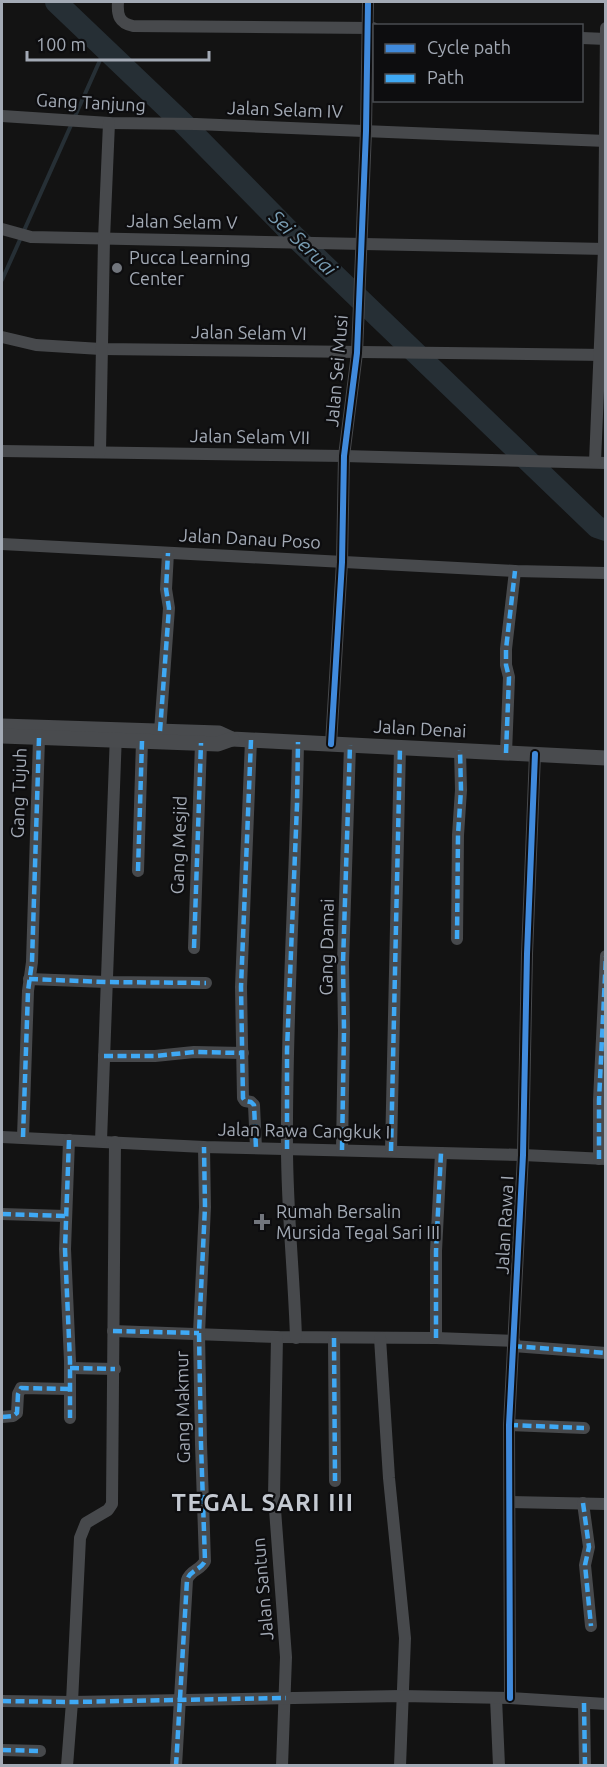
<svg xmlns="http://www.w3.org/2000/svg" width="607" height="1767" viewBox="0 0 607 1767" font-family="Ubuntu,sans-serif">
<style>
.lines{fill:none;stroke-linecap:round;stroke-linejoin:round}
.stream{stroke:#262f35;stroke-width:4}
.river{stroke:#262f35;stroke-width:22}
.minor{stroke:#47494c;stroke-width:12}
.major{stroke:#494b4e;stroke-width:15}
.quiet{stroke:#3fa9f5;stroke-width:4.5;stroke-dasharray:9 4.5;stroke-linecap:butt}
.cycleway-casing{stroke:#0d0d0f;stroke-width:10}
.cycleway{stroke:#408adc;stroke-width:6}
.poi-dot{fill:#71757c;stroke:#0d0d0f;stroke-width:2}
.labels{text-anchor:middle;stroke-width:4.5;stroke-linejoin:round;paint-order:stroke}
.street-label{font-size:18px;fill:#a3aab5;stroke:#0d0d0f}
.poi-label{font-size:18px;fill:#a3aab5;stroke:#0d0d0f;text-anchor:start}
.water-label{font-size:20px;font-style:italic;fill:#789cb2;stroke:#0d0d0f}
.district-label{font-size:24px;font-weight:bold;letter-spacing:1.5px;fill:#c4c9d1;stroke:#0d0d0f}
</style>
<rect width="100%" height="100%" fill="#131313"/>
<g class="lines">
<polyline class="stream" points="2,280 105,49"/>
<polyline class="river" points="56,2 185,125 295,237 597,527 606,530"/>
<g class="minor">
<path d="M118 2C117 15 119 23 133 26L373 28"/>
<polyline points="582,38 606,39"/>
<polyline points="2,116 109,123 196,124 606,141"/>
<polyline points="2,229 31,237 606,249"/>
<polyline points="2,337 36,345 101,349 606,355"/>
<polyline points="2,451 344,456 606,463"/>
<polyline points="100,452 104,239 109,123"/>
<polyline points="595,462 604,249 606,28"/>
<polyline points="2,544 515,571 606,573"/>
<polyline points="160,731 169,608 166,589 168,553"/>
<polyline points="251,740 241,987 243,1098 245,1101 251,1102 254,1105 256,1148"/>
<polyline points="331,744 342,562 344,456 357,353 366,131 368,2"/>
<polyline points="506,753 509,677 506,665 506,649 515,571"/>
<polyline points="138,871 142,741"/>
<polyline points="457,939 458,835 461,790 460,750"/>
<polyline points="194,948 201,743"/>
<polyline points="29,979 106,982 206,983"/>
<polyline points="104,1056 155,1056 194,1052 243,1053"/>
<polyline points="2,1137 204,1147 523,1155 606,1159"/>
<polyline points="23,1137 28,991 32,962 39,738"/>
<polyline points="69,1140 65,1249 70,1361 70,1418"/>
<polyline points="101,1141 116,733"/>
<polyline points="342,1150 344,1030 343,963 350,745"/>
<polyline points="391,1151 400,747"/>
<polyline points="599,1159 599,1100 606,956"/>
<polyline points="2,1214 65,1216"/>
<polyline points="113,1331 277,1337 436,1338 514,1341"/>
<polyline points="277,1337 274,1496 286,1657 282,1766"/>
<path d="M296 1338C294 1274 287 1211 287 1147 286 1012 296 877 298 742"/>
<polyline points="334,1338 335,1481"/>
<polyline points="380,1338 389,1478 405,1638 400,1766"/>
<polyline points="436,1338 436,1251 441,1153"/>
<polyline points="513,1346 606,1353"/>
<polyline points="70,1368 115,1369"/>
<polyline points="2,1417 13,1416 17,1413 18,1394 21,1388 70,1389"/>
<polyline points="509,1425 584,1428"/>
<polyline points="510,1502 606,1504"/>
<polyline points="583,1503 589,1547 585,1565 591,1626"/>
<polyline points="496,1698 499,1766"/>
<polyline points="510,1698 509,1425 523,1155 527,954 535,754"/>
<polyline points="2,1701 72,1702 401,1696 510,1698 606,1704"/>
<polyline points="584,1703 585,1766"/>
<polyline points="2,1750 40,1751"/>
<path d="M67 1766 72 1702 80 1538 86 1523 108 1510 112 1504C114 1384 114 1263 115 1142"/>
<path d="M176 1766 187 1580C190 1570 201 1570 205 1561L201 1444 199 1333 205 1207 204 1147"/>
</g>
<g class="major">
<polyline points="2,726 219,733 232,739 606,758"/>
<polyline points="2,736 218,744 232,739"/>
</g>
<g class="quiet">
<polyline points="160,731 169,608 166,589 168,553"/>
<polyline points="251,740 241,987 243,1098 245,1101 251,1102 254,1105 256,1148"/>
<polyline points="506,753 509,677 506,665 506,649 515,571"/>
<polyline points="138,871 142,741"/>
<polyline points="457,939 458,835 461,790 460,750"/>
<polyline points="194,948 201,743"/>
<polyline points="29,979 106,982 206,983"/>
<polyline points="104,1056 155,1056 194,1052 243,1053"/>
<polyline points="23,1137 28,991 32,962 39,738"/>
<polyline points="69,1140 65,1249 70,1361 70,1418"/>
<polyline points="287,1149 287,1050 297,805 298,742"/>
<polyline points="342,1150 344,1030 343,963 350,745"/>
<polyline points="391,1151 400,747"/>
<polyline points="599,1159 599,1100 606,956"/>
<polyline points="2,1214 65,1216"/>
<polyline points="113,1331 199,1333"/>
<polyline points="334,1338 335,1481"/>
<polyline points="436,1338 436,1251 441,1153"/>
<polyline points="513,1346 606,1353"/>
<polyline points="70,1368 115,1369"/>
<polyline points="2,1417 13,1416 17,1413 18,1394 21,1388 70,1389"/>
<polyline points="509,1425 584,1428"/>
<polyline points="583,1503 589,1547 585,1565 591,1626"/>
<polyline points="2,1701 72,1702 286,1698"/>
<polyline points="584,1703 585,1766"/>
<polyline points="2,1750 40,1751"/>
<path d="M176 1766 187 1580C190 1570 201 1570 205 1561L201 1444 199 1333 205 1207 204 1147"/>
</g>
<g class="cycleway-casing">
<g id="cycleway">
<polyline points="331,744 342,562 344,456 357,353 366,131 368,2"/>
<polyline points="510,1698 509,1425 523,1155 527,954 535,754"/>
</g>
</g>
<use href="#cycleway" class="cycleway"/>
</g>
<g class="poi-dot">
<circle cx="117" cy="268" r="6"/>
<path d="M259 1213h6v6h6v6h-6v6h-6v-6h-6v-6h6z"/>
</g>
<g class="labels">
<g class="street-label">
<text transform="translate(91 103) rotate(3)" y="6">Gang Tanjung</text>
<text transform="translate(285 110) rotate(2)" y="6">Jalan Selam IV</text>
<text transform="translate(182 222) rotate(1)" y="6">Jalan Selam V</text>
<text transform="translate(249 333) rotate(1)" y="6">Jalan Selam VI</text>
<text transform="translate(337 371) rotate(-85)" y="6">Jalan Sei Musi</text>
<text transform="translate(250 437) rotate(1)" y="6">Jalan Selam VII</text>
<text transform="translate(250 539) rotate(3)" y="6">Jalan Danau Poso</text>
<text transform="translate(420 729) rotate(3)" y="6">Jalan Denai</text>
<text transform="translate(19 793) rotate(-88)" y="6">Gang Tujuh</text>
<text transform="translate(179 845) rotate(-88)" y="6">Gang Mesjid</text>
<text transform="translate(327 947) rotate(-89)" y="6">Gang Damai</text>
<text transform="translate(304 1131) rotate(1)" y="6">Jalan Rawa Cangkuk I</text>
<text transform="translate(505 1225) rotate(-87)" y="6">Jalan Rawa I</text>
<text transform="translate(183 1407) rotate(-91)" y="6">Gang Makmur</text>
<text transform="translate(263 1589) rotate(-95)" y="6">Jalan Santun</text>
</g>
<g class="poi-label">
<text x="129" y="264">Pucca Learning<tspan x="129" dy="21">Center</tspan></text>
<text x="276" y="1218">Rumah Bersalin<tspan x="276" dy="21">Mursida Tegal Sari III</tspan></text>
</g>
<g class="water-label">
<text transform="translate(303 243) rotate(44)" y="7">Sei Seruai</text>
</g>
<g class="district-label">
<text x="263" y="1511">TEGAL SARI III</text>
</g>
</g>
<rect width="607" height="1767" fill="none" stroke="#a3aab5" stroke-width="6"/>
<rect x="373" y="24" width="210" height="78" fill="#0d0d0f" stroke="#494c51" stroke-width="1.5"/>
<rect x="385" y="44" width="30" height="9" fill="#408adc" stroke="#494c51" stroke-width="1.5"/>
<text x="427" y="54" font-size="18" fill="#a3aab5">Cycle path</text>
<rect x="385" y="74" width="30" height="9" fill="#3fa9f5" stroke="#494c51" stroke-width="1.5"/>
<text x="427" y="84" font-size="18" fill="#a3aab5">Path</text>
<path d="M27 51v9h182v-9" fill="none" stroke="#a3aab5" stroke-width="3"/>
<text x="36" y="51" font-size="18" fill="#a3aab5" stroke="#0d0d0f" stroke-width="4.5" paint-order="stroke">100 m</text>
</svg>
